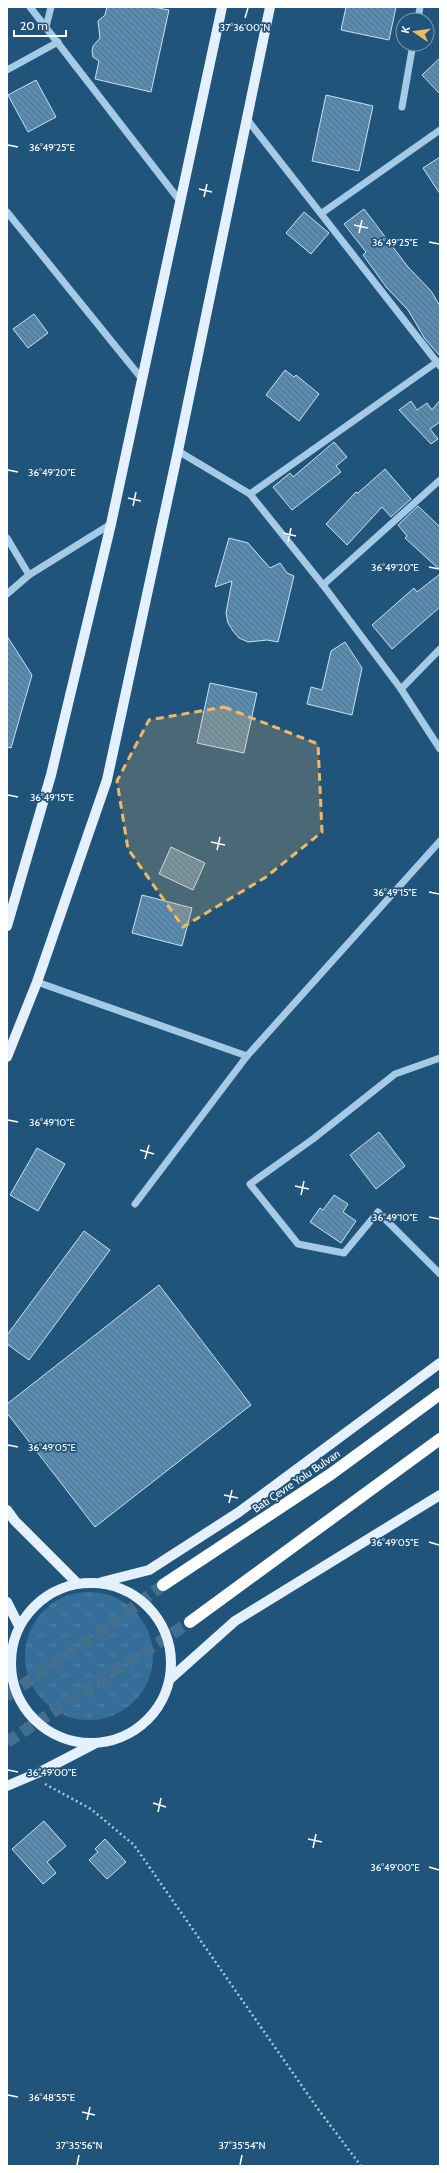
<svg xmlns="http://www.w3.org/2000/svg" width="447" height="2173" viewBox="0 0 447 2173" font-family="Cabin,sans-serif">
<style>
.grass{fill:url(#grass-tufts)}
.building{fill:url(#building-back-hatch);stroke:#c7e1f4}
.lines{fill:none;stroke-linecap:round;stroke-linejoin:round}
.highway-tunnel{stroke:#426e8f;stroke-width:12;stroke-dasharray:12 6;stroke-linecap:butt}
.path{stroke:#a4cae6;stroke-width:2.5;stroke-dasharray:2 3;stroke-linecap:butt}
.minor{stroke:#a4cae6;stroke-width:7}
.major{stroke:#e4f1fd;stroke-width:10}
.highway{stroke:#fff;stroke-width:12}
.marked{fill:#f2b765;fill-opacity:0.2;stroke:#f2b765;stroke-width:3;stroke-dasharray:8 5;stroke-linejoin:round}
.ticks{fill:none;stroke:#fff;stroke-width:1.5}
.labels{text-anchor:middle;stroke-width:3.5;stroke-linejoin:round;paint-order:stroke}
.street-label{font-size:11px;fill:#fff;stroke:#21547b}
.ticks-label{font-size:10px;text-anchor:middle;fill:#fff;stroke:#21547b;stroke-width:3.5;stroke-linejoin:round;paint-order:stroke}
</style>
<defs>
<pattern id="grass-tufts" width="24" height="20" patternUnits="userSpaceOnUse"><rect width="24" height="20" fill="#346e99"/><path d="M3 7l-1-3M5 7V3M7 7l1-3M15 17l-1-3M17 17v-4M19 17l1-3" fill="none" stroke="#5284a8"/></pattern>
<pattern id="building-back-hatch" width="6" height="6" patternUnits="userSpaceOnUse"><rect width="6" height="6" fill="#5a8aad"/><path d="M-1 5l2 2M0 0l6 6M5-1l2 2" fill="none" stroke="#547186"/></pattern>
</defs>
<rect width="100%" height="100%" fill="#21547b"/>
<circle class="grass" cx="89" cy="1656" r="64"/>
<g class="building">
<polygon points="107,7 153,7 169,10 151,92 95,79 99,61 93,57 92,51 93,46 100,38 98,21 105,15"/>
<polygon points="346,7 396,7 389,40 341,30"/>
<polygon points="440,58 440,94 422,75"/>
<polygon points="36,80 56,117 28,132 8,95"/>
<polygon points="326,95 373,106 359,171 312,161"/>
<polygon points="440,157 440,194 423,168"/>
<polygon points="364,209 408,267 431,291 440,306 440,356 425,339 408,310 387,288 363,255 366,252 344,224"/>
<polygon points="304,212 329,233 311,254 286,233"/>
<polygon points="34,314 48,333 28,348 13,329"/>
<polygon points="285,370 294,377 296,375 319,394 299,421 266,395"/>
<polygon points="440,400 440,422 430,429 438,439 431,444 399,410 411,401 417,410 427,403 432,410"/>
<polygon points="334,442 347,457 336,466 341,472 292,510 273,487 290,473 293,477"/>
<polygon points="385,469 411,499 391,517 382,507 347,545 326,524 356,492 358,493"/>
<polygon points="418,506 440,527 440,570 405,538 407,536 398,525"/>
<polygon points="229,538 248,543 270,568 280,563 287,573 294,576 278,642 267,640 248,642 239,638 233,631 228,623 226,613 232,581 215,587"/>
<polygon points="440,574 440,607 392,649 372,625 414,588 417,592"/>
<polygon points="7,636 32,675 11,748 7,747"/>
<polygon points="345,642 362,668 352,715 307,704 311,687 322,690 331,651"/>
<polygon points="210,683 257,693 244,753 197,743"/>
<polygon points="171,847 205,863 193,890 159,874"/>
<polygon points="142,895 192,908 182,946 132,933"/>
<polygon points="379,1132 405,1166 376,1189 350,1155"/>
<polygon points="37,1148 65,1164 38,1211 10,1195"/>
<polygon points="334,1195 348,1204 343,1212 356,1221 341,1243 310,1222 320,1208 323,1210"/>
<polygon points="84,1231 110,1250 29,1360 7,1344 7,1335"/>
<polygon points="159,1285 251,1405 95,1527 7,1413 7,1404"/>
<polygon points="44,1821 66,1846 47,1862 56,1873 43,1884 12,1849"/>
<polygon points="105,1839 126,1862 107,1879 89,1860 98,1852 95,1849"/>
</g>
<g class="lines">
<g class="highway-tunnel">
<polyline points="7,1696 110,1625 163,1585"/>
<polyline points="7,1742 190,1622"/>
</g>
<polyline class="path" points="45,1784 91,1809 134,1845 318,2109 361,2166"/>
<g class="minor">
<polyline points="30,7 180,201"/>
<polyline points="418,20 420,7"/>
<polyline points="46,27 51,7"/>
<polyline points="7,70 58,42"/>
<polyline points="402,107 413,44"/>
<polyline points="246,118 440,366"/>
<polyline points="7,212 142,379"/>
<polyline points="322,213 440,130"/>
<polyline points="178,451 250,494 323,585 401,689 440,749"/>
<polyline points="250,494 437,362"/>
<polyline points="7,538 29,575"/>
<polyline points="323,585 440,480"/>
<polyline points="7,594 29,575 111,524"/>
<polyline points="401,689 440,649"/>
<polyline points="37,982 247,1056"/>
<polyline points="440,1058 395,1074 313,1139 250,1184 298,1244 344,1253 378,1212 440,1274"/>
<polyline points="135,1204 247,1056 440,841"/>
</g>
<g class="major">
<polyline points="7,926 51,775 111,524 222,7"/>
<polyline points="7,1057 37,982 107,780 178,451 270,7"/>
<polyline points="7,1510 15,1521 77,1583"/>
<polyline points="102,1582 149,1570 239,1512 440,1363"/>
<circle cx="91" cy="1663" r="80"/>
<polyline points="7,1602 19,1626"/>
<polyline points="170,1679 235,1621 440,1495"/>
<polyline points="7,1786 42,1771 94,1744"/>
</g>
<g class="highway">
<polyline points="163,1585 331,1474 440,1394"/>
<polyline points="190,1622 440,1439"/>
</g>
</g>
<path class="marked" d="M224 707 318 744 322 832 266 877 183 927 128 849 117 781 149 720Z"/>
<path class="ticks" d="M245 18 248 8M8 145 18 147M199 189 212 192M204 197 207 184M354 225 368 228M359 233 362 220M429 242 439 244M8 470 18 472M128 498 141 501M133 506 136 492M283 533 296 536M288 542 291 528M429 567 439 569M8 795 18 797M211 842 225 845M217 850 220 837M429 892 439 894M8 1120 18 1122M140 1150 154 1154M145 1159 149 1145M295 1186 309 1189M301 1195 304 1181M429 1217 439 1219M8 1445 18 1447M224 1495 238 1498M229 1503 232 1490M429 1542 439 1545M8 1770 18 1772M153 1803 166 1807M158 1812 161 1798M308 1839 322 1842M313 1848 316 1834M429 1867 439 1870M8 2095 18 2097M82 2112 95 2115M87 2120 90 2107M77 2165 79 2155M240 2165 242 2155"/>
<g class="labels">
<g class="street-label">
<text transform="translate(296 1481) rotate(-34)" y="4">Batı Çevre Yolu Bulvarı</text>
</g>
</g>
<g class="ticks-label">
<text x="245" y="31">37°36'00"N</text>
<text x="52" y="151">36°49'25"E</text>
<text x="395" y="246">36°49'25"E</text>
<text x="52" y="476">36°49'20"E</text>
<text x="395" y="571">36°49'20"E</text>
<text x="52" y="801">36°49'15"E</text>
<text x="395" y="896">36°49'15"E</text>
<text x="52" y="1126">36°49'10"E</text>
<text x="395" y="1221">36°49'10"E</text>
<text x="52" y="1451">36°49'05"E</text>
<text x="395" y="1546">36°49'05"E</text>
<text x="52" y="1776">36°49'00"E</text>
<text x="395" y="1871">36°49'00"E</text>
<text x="52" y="2101">36°48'55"E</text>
<text x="79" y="2149">37°35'56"N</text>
<text x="242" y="2149">37°35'54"N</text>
</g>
<rect width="447" height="2173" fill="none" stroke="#ffffff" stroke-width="16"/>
<g transform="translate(415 32) rotate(283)"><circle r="19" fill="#21547b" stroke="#7a98b0"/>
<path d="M0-3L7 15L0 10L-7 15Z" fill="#f2b765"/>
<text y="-6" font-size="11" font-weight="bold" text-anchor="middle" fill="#ffffff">K</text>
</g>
<path d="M14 30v6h52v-6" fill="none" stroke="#ffffff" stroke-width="2"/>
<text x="20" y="30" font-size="12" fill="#ffffff" stroke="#21547b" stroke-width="3" paint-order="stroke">20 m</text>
</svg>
